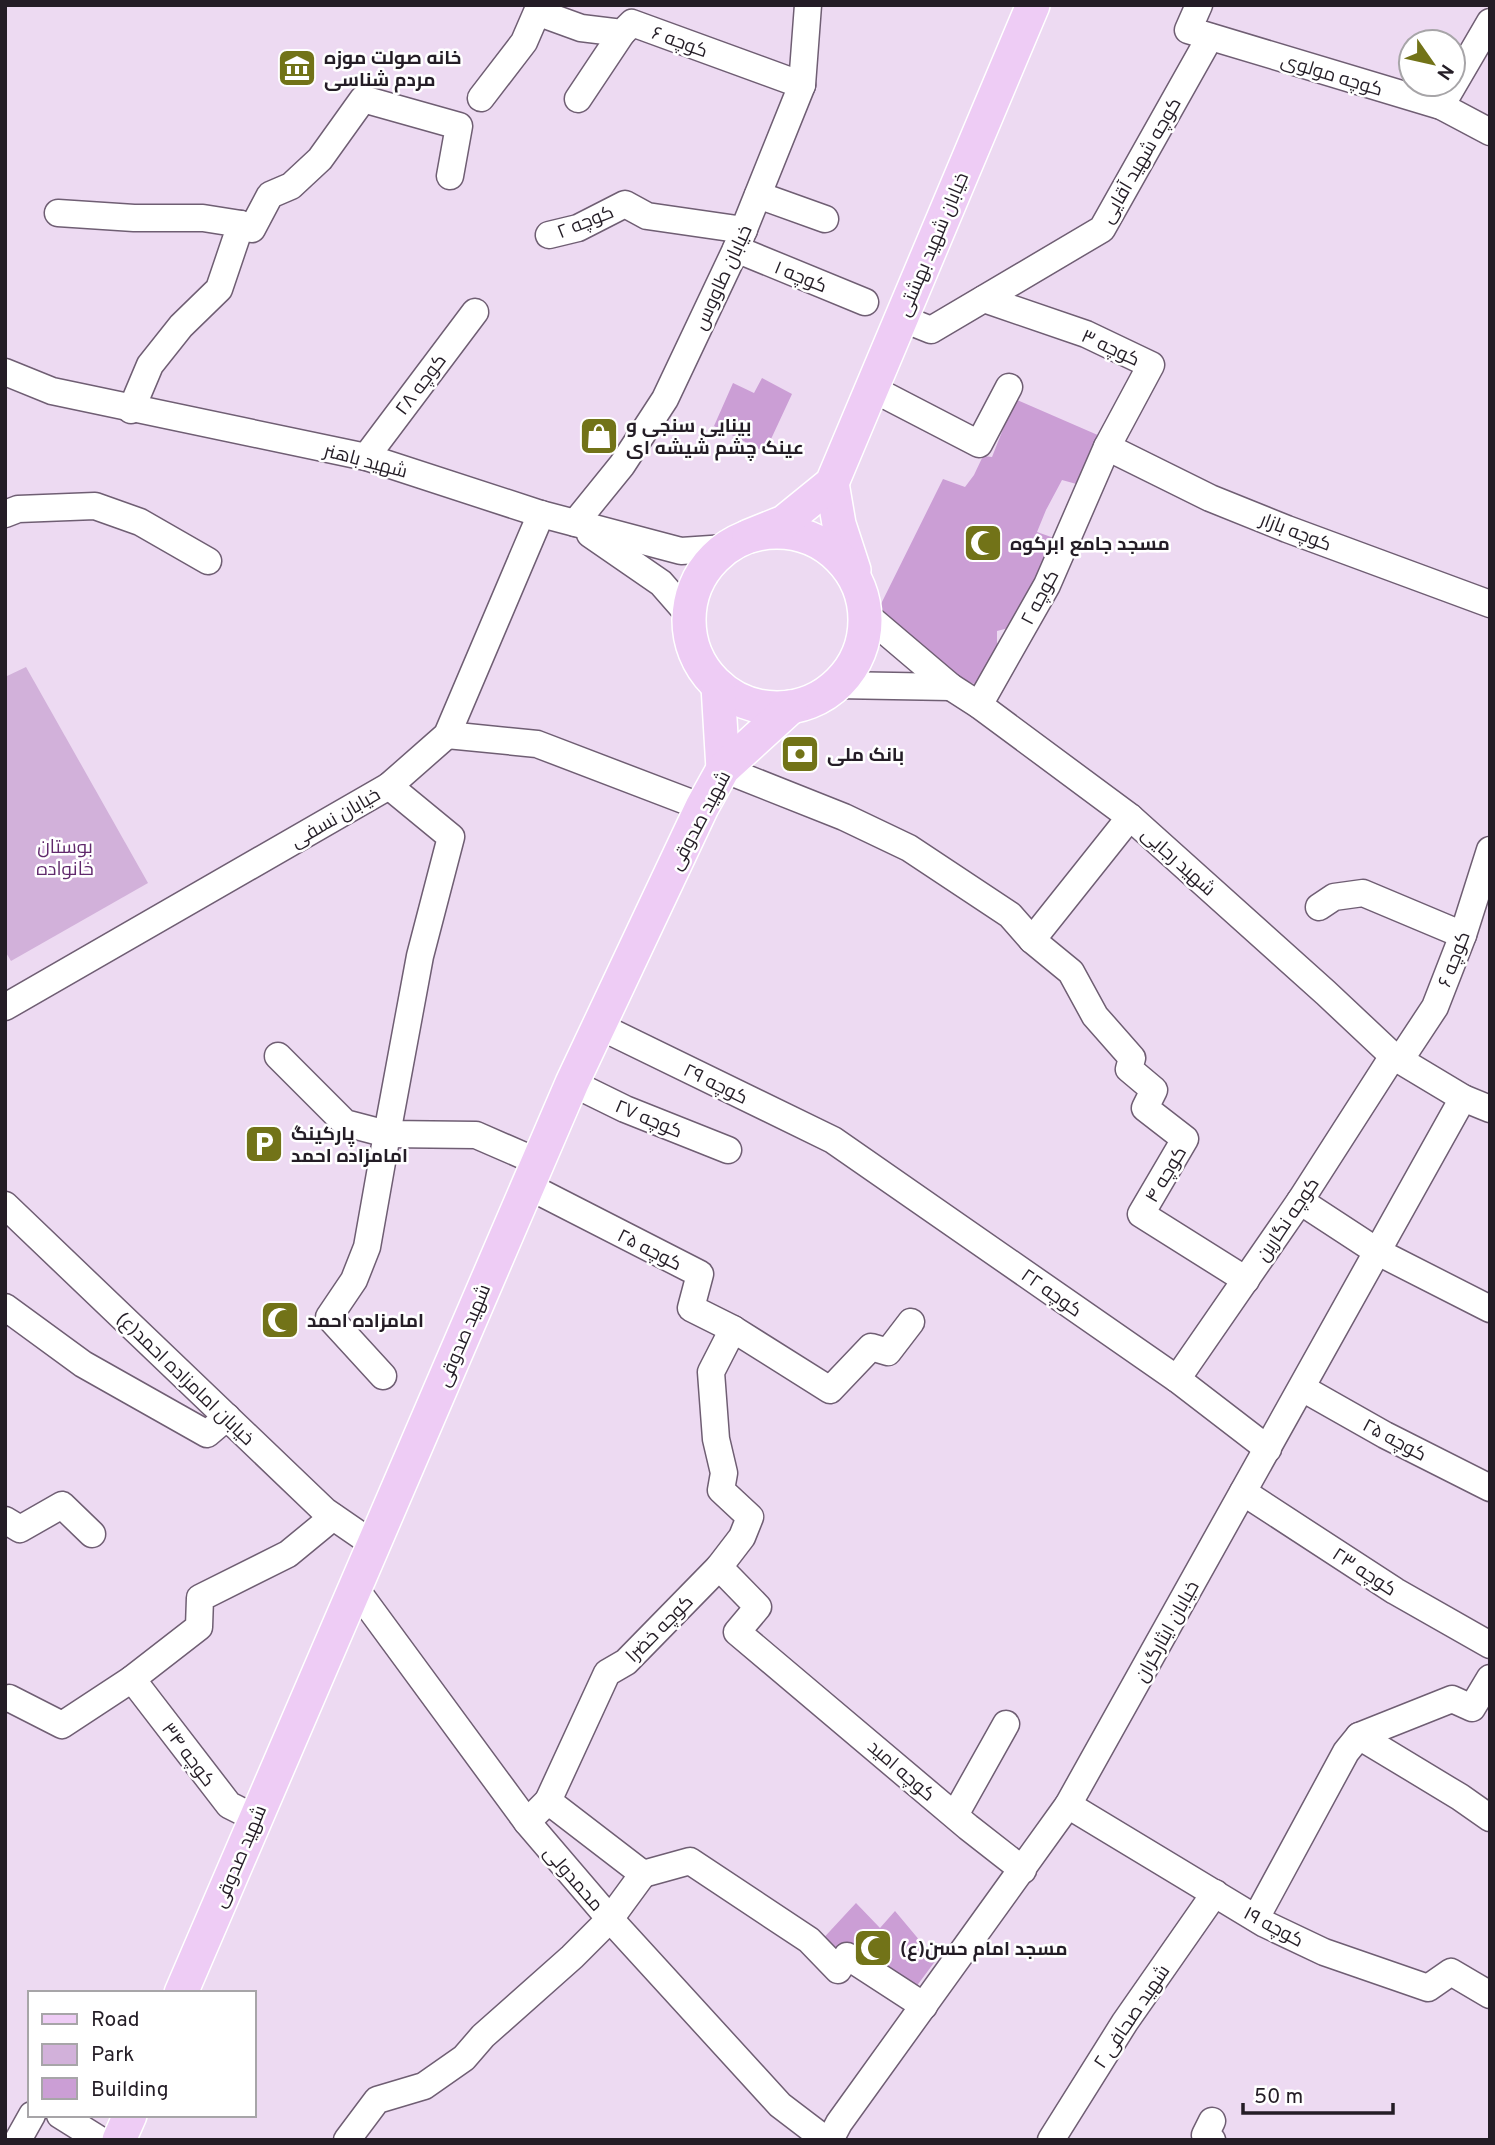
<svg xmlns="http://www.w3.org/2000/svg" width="1495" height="2145" viewBox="0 0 1495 2145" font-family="Overpass,Cairo,sans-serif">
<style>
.green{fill:#d2b1da}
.building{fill:#cb9ed5}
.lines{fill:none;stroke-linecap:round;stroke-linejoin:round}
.minor-casing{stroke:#6f5e73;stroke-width:29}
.major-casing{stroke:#fff;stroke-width:36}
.minor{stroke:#fff;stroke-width:26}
.major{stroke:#eeccf5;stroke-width:33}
.labels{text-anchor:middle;stroke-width:5;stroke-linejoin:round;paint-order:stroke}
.street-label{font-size:19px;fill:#241d26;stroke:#fff}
.poi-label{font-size:19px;font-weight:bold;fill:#241d26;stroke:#fff;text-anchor:start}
.park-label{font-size:19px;fill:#60296c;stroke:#fff}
</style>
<rect width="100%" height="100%" fill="#eddaf2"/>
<polygon class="green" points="26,667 148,883 11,961 5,951 5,677"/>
<g class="building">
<polygon points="762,378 792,394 765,452 714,426 733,383 754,393"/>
<polygon points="1015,399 1100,436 1080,485 1062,480 1046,510 1037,532 1054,538 1020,625 997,631 997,655 981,687 938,668 878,610 943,479 965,487 974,475 983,456 992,457"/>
<polygon points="856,1903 880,1928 895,1911 936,1960 913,1991 837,1964 818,1944"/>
</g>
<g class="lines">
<g class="minor-casing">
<g id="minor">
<polyline points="1199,5 1188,30 1441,106 1490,132"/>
<polyline points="481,98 524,42 537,12 581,28 622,33 632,23 802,85"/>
<polyline points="578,99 622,33"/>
<polyline points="1441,106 1490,22"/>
<polyline points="758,195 825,219"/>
<polyline points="58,213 134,218 203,218 241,224 219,289 181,326 150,365 131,410"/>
<polyline points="241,224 252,229 270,195 291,186 320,159 363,99 459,126 450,176"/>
<polyline points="549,235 578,228 625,204 647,216 744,230"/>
<polyline points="736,249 865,302"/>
<polyline points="901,318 931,330 1102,229 1210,37"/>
<polyline points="5,372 52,391 366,457 541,514 681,551 726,548"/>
<polyline points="871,388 979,444 1009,387"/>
<polyline points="1107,447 1210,498 1287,529 1490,604"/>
<polyline points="366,457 475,312"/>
<polyline points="5,514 18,509 95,506 140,522 208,561"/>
<polyline points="575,523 622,465 665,399 736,249 802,85 808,5"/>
<polyline points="590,534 661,583 689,615"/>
<polyline points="865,614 951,687 979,705 1130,817 1326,993 1393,1056 1463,1098 1490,1109"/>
<polyline points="836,685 951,687"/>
<polyline points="979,705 1047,585 1107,447 1151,365 1086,334 984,299"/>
<polyline points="447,735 537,744 702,807"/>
<polyline points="723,769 844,817 909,848 1010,915 1032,940 1071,972 1095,1016 1132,1058 1129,1069 1154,1090 1145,1108 1185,1139 1141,1214 1246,1280"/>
<polyline points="389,786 451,837 420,956 387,1134 476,1135 538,1162"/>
<polyline points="1319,907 1334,897 1363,893 1463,935"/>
<polyline points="1032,940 1130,817"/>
<polyline points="5,1007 389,786 447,735 541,514"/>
<polyline points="599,1026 833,1140 1177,1379 1268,1449"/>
<polyline points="278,1056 345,1123 387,1134 367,1247 354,1280 329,1317 383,1376"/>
<polyline points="1400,1060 1435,1007 1463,935 1490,850"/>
<polyline points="572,1083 625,1109 728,1150"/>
<polyline points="528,1186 700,1274 691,1308 733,1329"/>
<polyline points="1300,1201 1378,1252 1490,1309"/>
<polyline points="5,1205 325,1511 373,1544"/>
<polyline points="5,1307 83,1364 207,1434 227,1417"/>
<polyline points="911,1322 888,1352 871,1347 830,1390 733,1329 711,1372 716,1439 724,1473 721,1490 750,1517 742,1537 719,1567 758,1607 737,1632 968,1827 1023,1870"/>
<polyline points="1177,1379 1300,1201 1393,1056"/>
<polyline points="1302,1388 1385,1435 1490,1488"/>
<polyline points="1243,1492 1395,1591 1490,1645"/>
<polyline points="5,1520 20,1529 62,1505 92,1534"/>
<polyline points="355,1588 527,1822 610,1919 780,2105 826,2140"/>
<polyline points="132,1679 229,1805 255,1818"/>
<polyline points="5,1699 9,1698 62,1725 132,1679 199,1627 200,1598 288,1554 333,1517"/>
<polyline points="1359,1736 1452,1699 1472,1708 1490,1678"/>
<polyline points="548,1801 607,1673 626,1662 719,1567"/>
<polyline points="1068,1805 1265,1924 1324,1952 1428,1988 1451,1972 1490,1995"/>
<polyline points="955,1815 1006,1724"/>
<polyline points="527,1822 548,1801 643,1874 690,1861 809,1940 838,1970 847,1956 924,2006"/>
<polyline points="1256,1918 1346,1752 1359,1736 1460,1797 1490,1818"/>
<polyline points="60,2115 100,2140"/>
<polyline points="1212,2121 1205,2135 1212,2140"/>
<polyline points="18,2140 32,2115"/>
<polyline points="347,2140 377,2100 424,2086 464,2058 483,2036 572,1957 610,1919 643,1874"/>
<polyline points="830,2140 839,2123 1068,1805 1463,1098"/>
<polyline points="1051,2140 1125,2022 1215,1893"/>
</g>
</g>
<g class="major-casing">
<g id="major">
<polyline points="832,483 839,524 854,570"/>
<circle cx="777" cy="620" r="88"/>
<polyline points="749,536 784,522 832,483 1033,5"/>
<polyline points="718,686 723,769"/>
<polyline points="181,1993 572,1083 702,807 723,769 791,707"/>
<polyline points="119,2140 130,2115"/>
</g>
</g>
<use href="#minor" class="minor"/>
<use href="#major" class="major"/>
</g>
<defs>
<g id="museum-square" transform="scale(2.0125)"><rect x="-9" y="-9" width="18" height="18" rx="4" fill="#727318" stroke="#fff"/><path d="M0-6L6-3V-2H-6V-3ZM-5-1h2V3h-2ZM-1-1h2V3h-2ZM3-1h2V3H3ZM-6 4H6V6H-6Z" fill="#fff"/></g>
<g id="shop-square" transform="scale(2.0125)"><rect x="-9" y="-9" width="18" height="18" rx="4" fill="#727318" stroke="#fff"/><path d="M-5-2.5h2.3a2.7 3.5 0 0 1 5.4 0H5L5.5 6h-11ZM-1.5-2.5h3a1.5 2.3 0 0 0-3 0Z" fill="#fff"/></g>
<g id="mosque-square" transform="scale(2.0125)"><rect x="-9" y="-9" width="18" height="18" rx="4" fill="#727318" stroke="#fff"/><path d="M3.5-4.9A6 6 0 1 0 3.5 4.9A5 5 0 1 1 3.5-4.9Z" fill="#fff"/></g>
<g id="bank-square" transform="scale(2.0125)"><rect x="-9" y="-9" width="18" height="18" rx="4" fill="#727318" stroke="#fff"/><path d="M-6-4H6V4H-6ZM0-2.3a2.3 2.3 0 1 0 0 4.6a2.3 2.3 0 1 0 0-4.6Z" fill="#fff"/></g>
<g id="parking-square" transform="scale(2.0125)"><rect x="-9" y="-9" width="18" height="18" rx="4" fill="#727318" stroke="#fff"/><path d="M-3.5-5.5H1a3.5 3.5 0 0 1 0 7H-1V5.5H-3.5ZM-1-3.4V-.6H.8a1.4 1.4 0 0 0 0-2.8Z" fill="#fff"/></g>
</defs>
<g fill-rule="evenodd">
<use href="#museum-square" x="297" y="68"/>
<use href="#shop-square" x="599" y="436"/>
<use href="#mosque-square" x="983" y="543"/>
<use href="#bank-square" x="800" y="754"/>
<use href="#parking-square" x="264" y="1144"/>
<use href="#mosque-square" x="280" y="1320"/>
<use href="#mosque-square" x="873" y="1948"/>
</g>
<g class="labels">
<g class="street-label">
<text transform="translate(680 41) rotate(20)" y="7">کوچه ۶</text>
<text transform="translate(1332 74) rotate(17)" y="7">کوچه مولوی</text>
<text transform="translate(1140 160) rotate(-60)" y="7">کوچه شهید آقایی</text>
<text transform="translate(585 221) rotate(-22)" y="7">کوچه ۲</text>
<text transform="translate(932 244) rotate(-67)" y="7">خیابان شهید بهشتی</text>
<text transform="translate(801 276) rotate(22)" y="7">کوچه ۱</text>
<text transform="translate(722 277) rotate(-65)" y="7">خیابان طاووس</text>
<text transform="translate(1111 347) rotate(25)" y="7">کوچه ۳</text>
<text transform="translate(420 384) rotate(-53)" y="7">کوچه ۲۸</text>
<text transform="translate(366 460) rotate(15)" y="7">شهید باهنر</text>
<text transform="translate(1296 531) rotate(21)" y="7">کوچه بازار</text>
<text transform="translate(1039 597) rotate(-62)" y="7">کوچه ۲</text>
<text transform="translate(335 817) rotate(-30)" y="7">خیابان نسفی</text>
<text transform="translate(699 820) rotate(-62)" y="7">شهید صدوقی</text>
<text transform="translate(1179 861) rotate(42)" y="7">شهید رجایی</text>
<text transform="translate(1453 959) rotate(-69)" y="7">کوچه ۶</text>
<text transform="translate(716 1083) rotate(26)" y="7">کوچه ۲۹</text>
<text transform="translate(649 1118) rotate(23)" y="7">کوچه ۲۷</text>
<text transform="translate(1165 1174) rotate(-59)" y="7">کوچه ۴</text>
<text transform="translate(1287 1219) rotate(-56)" y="7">کوچه نگارین</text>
<text transform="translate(650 1249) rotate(27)" y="7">کوچه ۲۵</text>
<text transform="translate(1052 1292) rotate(35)" y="7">کوچه ۲۲</text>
<text transform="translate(463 1335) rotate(-67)" y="7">شهید صدوقی</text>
<text transform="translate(186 1378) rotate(44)" y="7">خیابان امامزاده احمد(ع)</text>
<text transform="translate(1395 1439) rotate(28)" y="7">کوچه ۲۵</text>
<text transform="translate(1365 1571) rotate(33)" y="7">کوچه ۲۳</text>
<text transform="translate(659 1628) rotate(-45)" y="7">کوچه خضرا</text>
<text transform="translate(1166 1631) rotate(-61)" y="7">خیابان ایثارگران</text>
<text transform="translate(189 1754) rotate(53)" y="7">کوچه ۳۴</text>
<text transform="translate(902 1770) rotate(41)" y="7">کوچه امید</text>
<text transform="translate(239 1856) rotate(-67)" y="7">شهید صدوقی</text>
<text transform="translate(574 1878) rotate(49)" y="7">محمدولی</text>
<text transform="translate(1274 1926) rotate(28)" y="7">کوچه ۱۹</text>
<text transform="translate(1131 2016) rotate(-56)" y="7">شهید صحافی ۲</text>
</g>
<g class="poi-label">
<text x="324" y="64">خانه صولت موزه<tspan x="324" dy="22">مردم شناسی</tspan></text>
<text x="626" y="432">بینایی سنجی و<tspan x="626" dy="22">عینک چشم شیشه ای</tspan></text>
<text x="1010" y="550">مسجد جامع ابرکوه</text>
<text x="827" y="761">بانک ملی</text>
<text x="291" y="1140">پارکینگ<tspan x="291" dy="22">امامزاده احمد</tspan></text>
<text x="307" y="1327">امامزاده احمد</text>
<text x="900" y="1955">مسجد امام حسن(ع)</text>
</g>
<g class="park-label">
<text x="65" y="853">بوستان<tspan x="65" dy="22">خانواده</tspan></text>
</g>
</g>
<rect width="1495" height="2145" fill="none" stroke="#241d26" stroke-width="14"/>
<rect x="28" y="1991" width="228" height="126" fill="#ffffff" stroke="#a7a5a8" stroke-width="2"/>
<rect x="42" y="2014" width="35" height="10" fill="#eeccf5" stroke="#a7a5a8" stroke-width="2"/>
<text x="91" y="2026" font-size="21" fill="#241d26">Road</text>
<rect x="42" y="2044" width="35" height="21" fill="#d2b1da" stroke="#a7a5a8" stroke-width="2"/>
<text x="91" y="2061" font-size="21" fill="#241d26">Park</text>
<rect x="42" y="2078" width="35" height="21" fill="#cb9ed5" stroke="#a7a5a8" stroke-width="2"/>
<text x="91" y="2096" font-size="21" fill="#241d26">Building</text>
<g transform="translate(1432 63) rotate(124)"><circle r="33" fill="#ffffff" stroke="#a7a5a8" stroke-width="2"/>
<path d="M0-5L12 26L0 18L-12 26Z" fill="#727318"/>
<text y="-10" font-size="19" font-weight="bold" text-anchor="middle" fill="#241d26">N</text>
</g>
<path d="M1243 2103v10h150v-10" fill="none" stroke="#241d26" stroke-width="3.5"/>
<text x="1254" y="2103" font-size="21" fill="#241d26" stroke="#ffffff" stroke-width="5" paint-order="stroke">50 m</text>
</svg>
